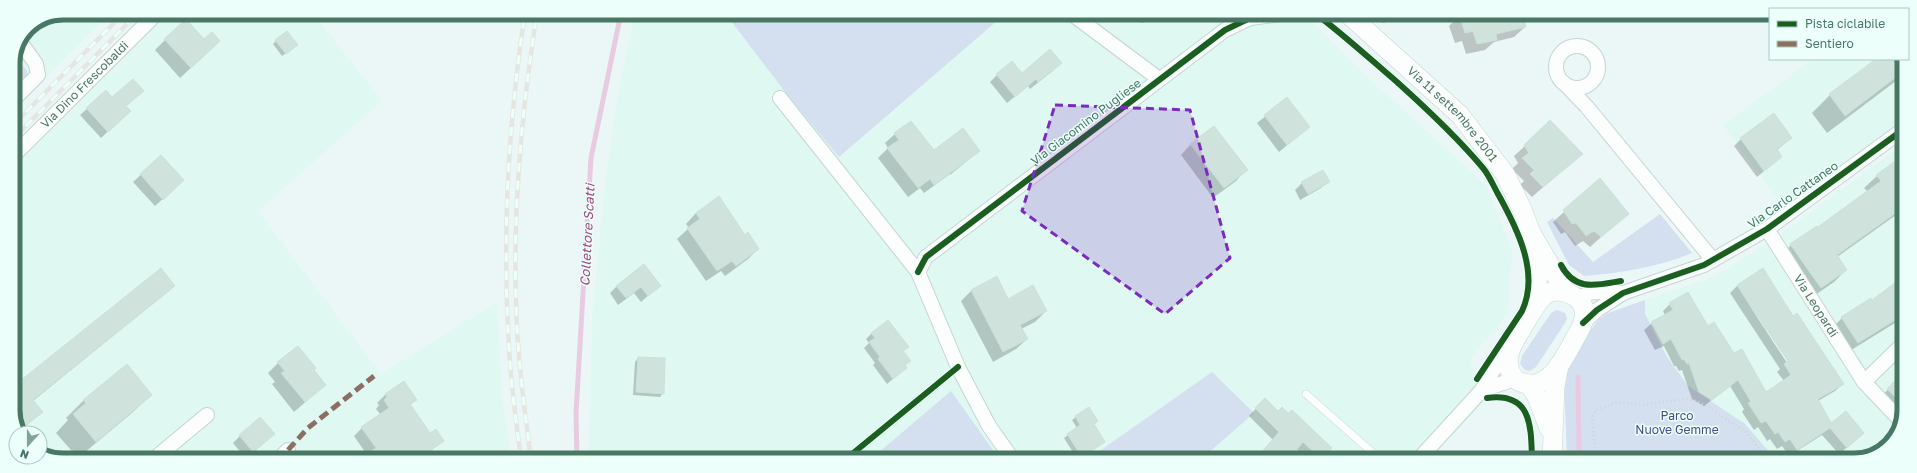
<svg xmlns="http://www.w3.org/2000/svg" width="1917" height="473" viewBox="0 0 1917 473" font-family="'Golos Text',sans-serif">
<style>
.residential{fill:#dff8f2}
.industrial{fill:#dbebe7}
.green{fill:#d4dff0}
.shadow{fill:#0003}
.lines{fill:none;stroke-linecap:round;stroke-linejoin:round}
.stream{stroke:#e9cbe1;stroke-width:5}
.building{fill:#cfe2dc;stroke:#cce1da}
.service-casing{stroke:#c6d5d1;stroke-width:8}
.minor-casing{stroke:#c6d5d1;stroke-width:16}
.secondary-casing{stroke:#c5d6d1;stroke-width:20}
.path{stroke:#cad8d4;stroke-width:2.5;stroke-dasharray:1 3;stroke-linecap:butt}
.service{stroke:#fcfefe;stroke-width:7}
.minor{stroke:#fcfefe;stroke-width:14}
.secondary{stroke:#fcfefe;stroke-width:19}
.rail-casing{stroke:#e5e6e2;stroke-width:4.5}
.rail{stroke:#ecfffb;stroke-width:3;stroke-dasharray:9;stroke-linecap:butt}
.quiet{stroke:#8d6e63;stroke-width:5;stroke-dasharray:10 5;stroke-linecap:butt}
.cycleway-casing{stroke:#ecfffb;stroke-width:8}
.cycleway{stroke:#1b5e20;stroke-width:6}
.marked{fill:#7b2cbf;fill-opacity:0.2;stroke:#7b2cbf;stroke-width:3;stroke-dasharray:8 5;stroke-linejoin:round}
.labels{text-anchor:middle;stroke-width:3;stroke-linejoin:round;paint-order:stroke}
.street-label{font-size:12px;fill:#487863;stroke:#ecfffb}
.park-label{font-size:12px;fill:#454b8b;stroke:#ecfffb}
.water-label{font-size:13px;font-style:italic;fill:#a24982;stroke:#ecfffb}
.rim{fill:none;stroke:#487863;stroke-width:5}
</style>
<rect width="100%" height="100%" fill="#ebf7f6"/>
<g class="residential">
<polygon points="63,13 110,13 13,111 13,63 28,28"/>
<polygon points="149,13 313,13 382,101 258,211 381,374 497,302 502,395 511,459 53,459 40,451 40,433 21,433 13,416 13,149"/>
<polygon points="635,13 1304,14 1365,75 1487,186 1512,251 1508,314 1470,359 1482,404 1429,460 589,459 592,319 603,200 617,98"/>
<polygon points="1813,59 1904,59 1904,119 1783,207 1723,125"/>
<polygon points="1904,144 1903,420 1897,429 1859,458 1854,460 1776,460 1745,424 1688,386 1667,357 1645,314 1645,300 1710,278 1730,267 1781,234"/>
</g>
<polygon class="industrial" points="1896,429 1884,449 1859,458"/>
<g class="green">
<polygon points="725,13 1005,14 839,157 786,93"/>
<polygon points="16,56 27,71 27,80 13,97 13,63"/>
<path d="M1660 214 1692 253C1658 267 1621 273 1584 276L1569 265 1547 222 1553 218 1593 262Z"/>
<polygon points="1645,300 1645,314 1667,357 1688,386 1745,424 1776,460 1567,460 1564,382 1568,366 1589,332 1599,319 1608,313"/>
<polygon points="1557,310 1565,313 1567,319 1565,323 1536,367 1530,371 1525,370 1520,364 1522,356 1551,313"/>
<polygon points="1212,372 1254,413 1200,460 1087,460"/>
<polygon points="951,391 1000,460 871,459"/>
</g>
<g class="shadow">
<polygon points="1113,14 1151,14 1143,23"/>
<polygon points="1379,14 1414,14 1410,18 1382,23"/>
<polygon points="1455,14 1522,14 1525,27 1514,37 1494,42 1485,50 1466,54 1462,41 1455,43 1449,26 1457,18"/>
<polygon points="165,40 209,51 180,78 155,50"/>
<polygon points="276,41 293,48 282,56 273,44"/>
<polygon points="1878,59 1904,59 1904,75 1827,133 1812,113 1830,95"/>
<polygon points="1054,70 1030,89 1028,86 1007,103 990,82 997,75"/>
<polygon points="142,91 126,106 123,117 101,138 80,115 106,92 112,98"/>
<polygon points="1287,99 1309,127 1279,152 1257,123"/>
<polygon points="895,134 934,152 979,151 950,175 950,174 924,193 920,188 908,197 878,158 888,148 885,143"/>
<polygon points="1791,138 1776,151 1781,157 1757,177 1734,146 1741,139"/>
<polygon points="1191,144 1246,170 1236,181 1213,198 1181,155"/>
<polygon points="1525,146 1581,154 1532,197 1520,185 1524,181 1512,169 1518,163 1514,156"/>
<polygon points="161,156 176,187 155,206 133,182"/>
<polygon points="1904,161 1904,208 1896,215 1837,257 1846,270 1834,282 1808,300 1779,257 1791,245 1817,229 1868,192 1864,188 1877,176"/>
<polygon points="1600,179 1627,214 1590,247 1583,241 1575,246 1565,232 1561,234 1553,222"/>
<polygon points="1328,181 1321,188 1300,200 1295,190 1302,183"/>
<polygon points="719,197 744,236 758,249 748,259 725,276 721,271 706,281 677,239 689,228 686,224 696,213"/>
<polygon points="1763,270 1793,317 1843,384 1835,391 1818,401 1831,425 1856,440 1839,454 1822,435 1789,456 1782,446 1777,449 1770,439 1767,441 1758,427 1754,430 1742,412 1744,409 1730,386 1704,406 1692,399 1682,370 1679,371 1676,366 1674,366 1664,346 1655,350 1644,330 1652,323 1665,315 1663,311 1670,304 1707,328 1734,355 1766,393 1784,381 1777,372 1780,369 1730,293 1737,286 1789,366 1791,365 1737,286"/>
<polygon points="1903,279 1903,323 1898,327 1895,323 1848,352 1833,327 1842,318 1872,302"/>
<polygon points="174,286 33,401 42,412 20,431 13,416 13,389 16,386"/>
<polygon points="617,286 659,286 641,302 634,293 618,305 610,293"/>
<polygon points="971,291 1046,311 1035,322 1021,329 1027,339 1016,349 993,362 961,301"/>
<polygon points="872,333 908,347 903,352 904,366 906,368 887,384 873,365 875,363 864,348 869,343 866,339"/>
<polygon points="638,358 663,393 660,397 633,395 635,362"/>
<polygon points="278,363 313,370 325,385 294,412 272,384 275,382 268,373"/>
<polygon points="1903,373 1903,417 1881,397"/>
<polygon points="386,394 415,400 410,405 430,434 443,441 420,459 361,459 367,455 354,436 362,428 381,415 376,409 379,405 377,403"/>
<polygon points="151,395 133,412 78,458 56,433 68,420 66,418 84,400"/>
<polygon points="1265,399 1278,412 1330,448 1319,460 1308,460 1296,449 1273,440 1249,416"/>
<polygon points="1089,408 1093,425 1104,442 1078,460 1064,438 1077,428 1072,420"/>
<polygon points="274,434 246,459 233,443 240,436"/>
<polygon points="347,453 351,459 337,459"/>
<polygon points="220,455 225,459 216,459"/>
</g>
<g class="lines">
<g class="stream">
<polyline points="1578,377 1579,460"/>
<polyline points="577,459 576,413 591,158 621,13"/>
</g>
</g>
<g class="building">
<polygon points="1459,14 1523,14 1526,27 1496,34 1497,40 1477,44 1473,31 1465,33"/>
<polygon points="186,19 204,39 212,32 220,41 191,68 164,39"/>
<polygon points="287,31 298,45 286,54 275,40"/>
<polygon points="1050,49 1062,63 1038,82 1036,79 1015,97 996,74 1012,61 1022,73"/>
<polygon points="1876,59 1904,59 1904,71 1845,116 1829,94"/>
<polygon points="133,79 144,91 126,106 131,111 108,132 86,108 106,90 112,97"/>
<polygon points="1287,97 1310,127 1287,145 1264,115"/>
<polygon points="1774,113 1792,138 1777,149 1782,157 1764,171 1740,138"/>
<polygon points="1550,120 1583,154 1543,187 1530,174 1534,170 1522,158 1529,153 1524,145"/>
<polygon points="911,121 934,150 963,128 980,151 934,185 930,179 918,188 887,148 899,140 894,133"/>
<polygon points="1214,126 1248,170 1224,188 1190,144"/>
<polygon points="161,155 184,180 163,200 140,174"/>
<polygon points="1904,155 1904,207 1837,255 1847,270 1821,288 1790,244 1817,226 1818,227 1881,181 1876,175"/>
<polygon points="1323,170 1330,182 1308,194 1301,182"/>
<polygon points="1600,178 1629,214 1601,237 1594,231 1586,236 1576,223 1572,224 1563,210"/>
<polygon points="719,196 745,235 748,232 759,249 736,266 732,261 717,271 687,228 700,219 696,213"/>
<polygon points="644,264 661,286 648,296 641,287 626,298 616,286"/>
<polygon points="161,268 175,286 33,400 43,412 25,426 13,411 13,397 20,391 15,385"/>
<polygon points="1763,268 1793,316 1797,313 1844,384 1818,399 1831,423 1846,411 1864,433 1847,448 1830,428 1797,450 1790,439 1785,442 1778,432 1775,434 1766,421 1761,423 1748,403 1751,402 1738,380 1712,400 1699,392 1689,363 1687,364 1684,359 1682,360 1671,339 1663,344 1651,322 1673,310 1669,303 1688,292 1708,326 1714,322 1734,353 1742,349 1766,392 1791,375 1784,364 1788,361 1737,285"/>
<polygon points="997,276 1008,299 1033,285 1047,311 1020,325 1028,339 1003,352 971,290"/>
<polygon points="1903,277 1903,315 1858,343 1841,317 1871,298 1872,300"/>
<polygon points="888,320 909,347 903,351 911,361 905,365 907,368 893,379 878,359 880,357 869,342 875,338 871,333"/>
<polygon points="298,346 316,368 314,370 326,385 305,402 281,373 285,371 277,362"/>
<polygon points="638,357 665,358 664,394 636,392"/>
<polygon points="127,364 152,395 96,442 73,414 86,403 83,400"/>
<polygon points="1903,372 1903,404 1887,389"/>
<polygon points="404,381 417,400 410,404 430,433 436,429 444,441 418,459 360,459 376,448 361,427 389,408 384,400 387,397 385,394"/>
<polygon points="1265,398 1278,411 1282,407 1288,413 1292,410 1332,448 1321,459 1303,442 1288,460 1255,460 1279,432 1255,408"/>
<polygon points="1089,407 1098,421 1094,424 1105,442 1082,457 1067,434 1080,425 1075,416"/>
<polygon points="260,417 275,434 253,452 239,435"/>
</g>
<g class="lines">
<g class="service-casing">
<polyline id="service" points="1306,394 1381,460"/>
</g>
<g class="minor-casing">
<g id="minor">
<polyline points="1072,14 1159,79"/>
<circle cx="1577" cy="67" r="21"/>
<polyline points="1564,83 1587,107 1713,260"/>
<polyline points="780,98 918,272 958,367 989,426 1013,460"/>
<polyline points="13,100 38,75 36,64 21,43"/>
<path id="s1" d="M13 156 157 13"/>
<path id="s2" d="M1767 229 1864 382 1902 422"/>
<polyline points="918,272 926,257 1225,30 1250,18 1280,14"/>
<polyline points="1578,299 1591,292 1623,293"/>
<polyline points="1583,323 1597,310 1623,293 1704,265 1767,229 1904,129"/>
<polyline points="1864,382 1903,344"/>
<polyline points="1482,390 1515,379"/>
<polyline points="154,459 207,415"/>
<polyline points="279,459 288,450"/>
<polyline points="1418,460 1482,390 1492,372 1509,352"/>
</g>
</g>
<g class="secondary-casing">
<g id="secondary">
<path id="s3" d="M1348 14 1460 115 1505 174 1521 207 1531 233 1565 291"/>
<polyline points="1533,244 1538,269 1536,305"/>
<path d="M1554 291C1572 291 1590 302 1583 322 1581 330 1575 337 1572 344 1564 358 1555 377 1539 383 1533 385 1524 384 1518 381 1509 376 1506 361 1510 351 1514 341 1537 300 1546 294 1548 293 1552 292 1554 291Z"/>
<polyline points="1529,384 1537,397 1549,428"/>
<polyline points="1552,460 1555,387 1559,365"/>
</g>
</g>
<g class="path">
<polyline points="72,450 79,459"/>
<polyline points="1596,460 1592,417 1596,410 1618,402 1642,405 1686,399 1700,402 1746,432 1768,460"/>
</g>
<use href="#service" class="service"/>
<use href="#minor" class="minor"/>
<use href="#secondary" class="secondary"/>
<g class="rail-casing">
<g id="rail">
<polyline points="13,125 124,13"/>
<polyline points="13,139 138,13"/>
<path d="M521 459C516 422 511 385 509 348 502 236 508 124 525 13"/>
<path d="M531 459C524 406 517 353 516 300 513 204 522 108 537 13"/>
</g>
</g>
<use href="#rail" class="rail"/>
<polyline class="quiet" points="288,450 308,428 374,376"/>
<g class="cycleway-casing">
<g id="cycleway">
<path d="M1316 14C1344 35 1370 59 1397 82 1427 109 1457 137 1483 168 1489 175 1493 185 1498 194 1517 228 1540 273 1522 311L1477 379"/>
<path d="M1561 265C1575 292 1597 285 1621 281"/>
<polyline points="918,272 926,257 1225,30 1250,18 1281,14"/>
<polyline points="1583,323 1597,310 1623,293 1704,265 1767,229 1904,129"/>
<path d="M1487 398C1532 392 1531 426 1532 460"/>
<polyline points="846,459 958,367"/>
</g>
</g>
<use href="#cycleway" class="cycleway"/>
</g>
<path class="marked" d="M1055 105 1190 110 1230 258 1165 314 1022 211Z"/>
<g class="labels">
<g class="street-label">
<text dy="4" stroke="none"><textPath href="#s1" startOffset="101">Via Dino Frescobaldi</textPath></text>
<text dy="4" stroke="none"><textPath href="#s3" startOffset="145">Via 11 settembre 2001</textPath></text>
<text transform="translate(1086 122) rotate(-37)" y="4">Via Giacomino Pugliese</text>
<text transform="translate(1793 195) rotate(-35)" y="4">Via Carlo Cattaneo</text>
<text dy="4" stroke="none"><textPath href="#s2" startOffset="91">Via Leopardi</textPath></text>
</g>
<g class="park-label">
<text x="1677" y="420">Parco<tspan x="1677" dy="14">Nuove Gemme</tspan></text>
</g>
<g class="water-label">
<text transform="translate(587 235) rotate(-87)" y="5">Collettore Scatti</text>
</g>
</g>
<path d="M0 0H1917V473H0ZM63 20H1854A43 43 0 0 1 1897 63V410A43 43 0 0 1 1854 453H63A43 43 0 0 1 20 410V63A43 43 0 0 1 63 20Z" fill="#ecfffb" fill-rule="evenodd"/>
<path class="rim" d="M63 20H1854A43 43 0 0 1 1897 63V410A43 43 0 0 1 1854 453H63A43 43 0 0 1 20 410V63A43 43 0 0 1 63 20Z"/>
<rect x="1769" y="8" width="140" height="52" fill="#ecfffb" stroke="#aac9be"/>
<rect x="1777" y="21" width="20" height="6" fill="#1b5e20" stroke="#aac9be"/>
<text x="1805" y="28" font-size="12" fill="#487863">Pista ciclabile</text>
<rect x="1777" y="41" width="20" height="6" fill="#8d6e63" stroke="#aac9be"/>
<text x="1805" y="48" font-size="12" fill="#487863">Sentiero</text>
<g transform="translate(28 445) rotate(201)"><circle r="19" fill="#ecfffb" stroke="#aac9be"/>
<path d="M0-3L7 15L0 10L-7 15Z" fill="#81a496"/>
<text y="-6" font-size="11" font-weight="bold" text-anchor="middle" fill="#487863">N</text>
</g>
</svg>
